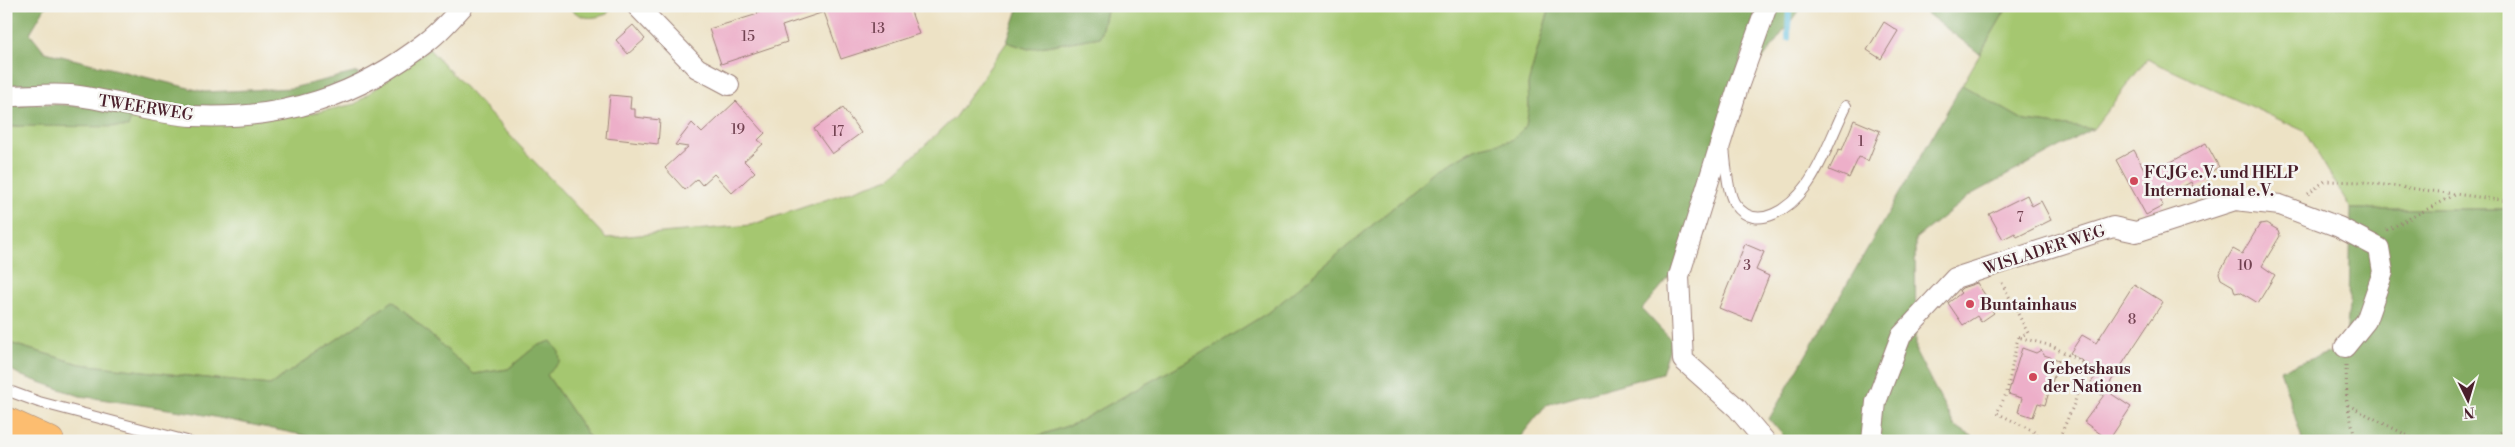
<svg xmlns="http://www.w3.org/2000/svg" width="2515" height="447" viewBox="0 0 2515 447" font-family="'Libre Bodoni',serif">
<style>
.green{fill:#a5c770;stroke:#78734e}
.forest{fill:#84ac62;stroke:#676646}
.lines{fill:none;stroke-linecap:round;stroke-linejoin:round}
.stream{stroke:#64c1e2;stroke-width:6}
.building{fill:#edafc9}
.lane-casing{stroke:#9c8078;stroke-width:12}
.street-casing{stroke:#9c8078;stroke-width:22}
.highway-casing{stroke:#9c8078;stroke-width:29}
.path{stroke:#9c8078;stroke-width:3;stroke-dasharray:1 4;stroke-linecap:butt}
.lane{stroke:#fff;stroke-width:10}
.street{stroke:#fff;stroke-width:20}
.highway{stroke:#fcbd6f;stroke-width:28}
.poi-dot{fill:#d1495b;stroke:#f6f6f2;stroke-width:2}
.labels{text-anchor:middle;stroke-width:5;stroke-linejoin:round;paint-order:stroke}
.number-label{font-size:14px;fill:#734352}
.street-label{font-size:16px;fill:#4a1f2b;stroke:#f6f6f2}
.poi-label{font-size:16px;font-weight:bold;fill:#4a1f2b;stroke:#f6f6f2;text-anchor:start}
</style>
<rect width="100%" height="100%" fill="#f6f6f2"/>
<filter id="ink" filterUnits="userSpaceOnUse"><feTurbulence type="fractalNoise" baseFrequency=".02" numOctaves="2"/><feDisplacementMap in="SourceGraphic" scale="10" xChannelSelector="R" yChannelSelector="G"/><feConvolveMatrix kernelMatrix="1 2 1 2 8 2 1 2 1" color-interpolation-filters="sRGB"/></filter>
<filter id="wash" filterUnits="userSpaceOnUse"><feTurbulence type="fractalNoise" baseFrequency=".0096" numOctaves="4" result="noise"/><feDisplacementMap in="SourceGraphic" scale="20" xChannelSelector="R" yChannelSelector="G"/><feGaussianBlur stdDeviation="1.12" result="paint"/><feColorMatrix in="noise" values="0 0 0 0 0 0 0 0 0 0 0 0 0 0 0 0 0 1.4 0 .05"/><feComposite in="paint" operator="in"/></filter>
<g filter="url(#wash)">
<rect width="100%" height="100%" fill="#ede2c5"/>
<g class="green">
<path d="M567 6H610L611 8 607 14C589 20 582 19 567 6Z"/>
<polygon points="1107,6 1550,6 1528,84 1529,107 1526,126 1512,140 1477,148 1440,168 1272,310 1214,346 1076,423 1023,441 592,441 547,375 536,346 508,369 474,374 393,301 270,385 80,364 6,342 6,128 134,109 204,122 305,115 355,104 429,49 606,238 751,225 890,178 955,117 1007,42 1028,49 1100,37"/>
<polygon points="2008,6 2509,6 2509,209 2351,209 2304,131 2147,59 2093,129 2025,121 1962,85"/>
</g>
<g class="forest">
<polygon points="6,6 46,6 30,33 45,52 205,92 292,88 358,72 358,83 308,106 208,115 68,86 20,84 6,86"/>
<polygon points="1019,6 1107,6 1100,37 1028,49 1007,42"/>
<polygon points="1550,6 1758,6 1673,273 1642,309 1672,341 1662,373 1546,405 1517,441 1023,441 1076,423 1214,346 1272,310 1440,168 1477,148 1512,140 1526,126 1529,107 1528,84"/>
<polygon points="1773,6 1802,6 1743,86"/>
<polygon points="1917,6 2008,6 1980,54"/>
<polygon points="1962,85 2025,121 2093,129 1972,194 1915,239 1916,352 1954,425 1979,441 1788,441 1769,419"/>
<polygon points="12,102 134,109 128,127 15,126 6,128 6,104"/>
<polygon points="2351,209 2509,209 2509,441 2299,441 2302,439 2280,370 2345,347 2349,305"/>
<polygon points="393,301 474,374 508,369 536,346 551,341 559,352 560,361 547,375 592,441 319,441 307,436 195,413 80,396 22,376 6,367 6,342 80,364 270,385"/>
</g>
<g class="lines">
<polyline class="stream" points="1788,38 1789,6"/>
</g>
<g id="blocks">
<g class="building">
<polygon points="756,6 909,6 919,34 841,59 824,12 782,26 787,42 721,64 709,29 758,14"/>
<polygon points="1884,22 1898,31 1881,59 1867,50"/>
<polygon points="633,25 645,39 628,54 616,40"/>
<polygon points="610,95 631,97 630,109 635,109 635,117 660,120 658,144 606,138"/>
<polygon points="736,101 765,133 758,140 763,144 744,161 755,172 732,193 714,174 702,185 697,179 685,190 665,168 688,147 675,145 692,123 702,133"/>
<polygon points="843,108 861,133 832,154 814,129"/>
<polygon points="1854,120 1880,131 1868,161 1859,157 1849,178 1829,170 1839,149 1842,150"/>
<polygon points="2206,143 2219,167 2205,175 2209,182 2194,189 2191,182 2160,199 2163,206 2146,215 2116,160 2134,150 2147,175"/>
<polygon points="2027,195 2032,206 2041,201 2051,220 2017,237 2015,233 2003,239 1989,214"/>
<polygon points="2266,223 2278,230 2280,236 2262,266 2275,275 2258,303 2240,292 2235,293 2233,286 2221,279 2219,273 2233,249 2242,254 2260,224"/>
<polygon points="1745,244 1764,252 1756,270 1769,276 1751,321 1719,308"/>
<polygon points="1977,283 1992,305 1989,307 1994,313 1981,322 1977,316 1963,325 1948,303 1961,293 1959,291 1962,288"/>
<polygon points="2134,284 2163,302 2102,395 2089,385 2099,372 2070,353 2082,335 2096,343"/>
<polygon points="2022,348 2036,353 2041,350 2044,355 2059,360 2045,405 2038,403 2033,417 2018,412 2022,398 2008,394"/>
<polygon points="2107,391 2131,407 2109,440 2084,422"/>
</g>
</g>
</g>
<g filter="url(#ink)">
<use href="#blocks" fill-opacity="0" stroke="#9c8078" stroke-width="1"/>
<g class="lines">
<g class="lane-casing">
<g id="lane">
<path d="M1724 148C1726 163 1727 193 1735 204 1757 235 1792 206 1807 185 1823 163 1834 130 1846 106"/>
<polyline points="6,390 39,402 187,441"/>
</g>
</g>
<g class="street-casing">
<g id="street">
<polyline points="637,6 697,68 729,85"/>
<path d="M6 96C27 96 50 93 70 95 111 99 152 114 193 116 284 120 357 97 428 41 441 31 452 18 463 6"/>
<polyline points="1765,441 1737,408 1683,360 1679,276 1739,84 1767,6"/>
<polyline points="1872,441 1876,402 1901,336 1955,278 2113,227 2136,232 2235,200 2280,205 2339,227 2379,248 2383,272 2366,321 2345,347"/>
</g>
</g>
<g class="highway-casing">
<polyline id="highway" points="6,421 50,441"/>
</g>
<g class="path">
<polyline points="2308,194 2325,181 2362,182 2509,201"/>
<polyline points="2387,230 2455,195"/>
<polyline points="2002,283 2028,333 2018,337 2052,346 2083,363 2075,402 2058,441"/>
<polyline points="2018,337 2007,392 1997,413 2033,431 2044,441"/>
<polyline points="2346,365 2347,404 2356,441"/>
<polyline points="2348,405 2418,441"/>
<polyline points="2495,441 2509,420"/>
</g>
<use href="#lane" class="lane"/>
<use href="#street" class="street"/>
<use href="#highway" class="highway"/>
</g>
</g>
<g class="poi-dot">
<circle cx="2134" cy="181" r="5"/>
<circle cx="1970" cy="304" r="5"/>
<circle cx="2033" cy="377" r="5"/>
</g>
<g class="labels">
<g class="number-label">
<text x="878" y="33">13</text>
<text x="748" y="41">15</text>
<text x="738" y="134">19</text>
<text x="838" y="136">17</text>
<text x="1861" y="146">1</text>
<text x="2020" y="222">7</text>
<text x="1747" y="270">3</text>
<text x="2245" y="270">10</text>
<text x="2132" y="324">8</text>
</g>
<g class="street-label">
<text transform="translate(146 107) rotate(9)" y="6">TWEERWEG</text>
<text transform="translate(2044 249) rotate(-18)" y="6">WISLADER WEG</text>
</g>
<g class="poi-label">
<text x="2144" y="178">FCJG e.V. und HELP<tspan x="2144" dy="18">International e.V.</tspan></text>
<text x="1980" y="310">Buntainhaus</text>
<text x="2043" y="374">Gebetshaus<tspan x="2043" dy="18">der Nationen</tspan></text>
</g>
</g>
<rect width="2515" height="447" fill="none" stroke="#f6f6f2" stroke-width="25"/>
<g transform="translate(2468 400) rotate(175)" stroke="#f6f6f2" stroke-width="4" paint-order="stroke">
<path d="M0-4L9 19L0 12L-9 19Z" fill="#4a1f2b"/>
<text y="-8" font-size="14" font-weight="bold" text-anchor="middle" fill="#4a1f2b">N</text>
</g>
</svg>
